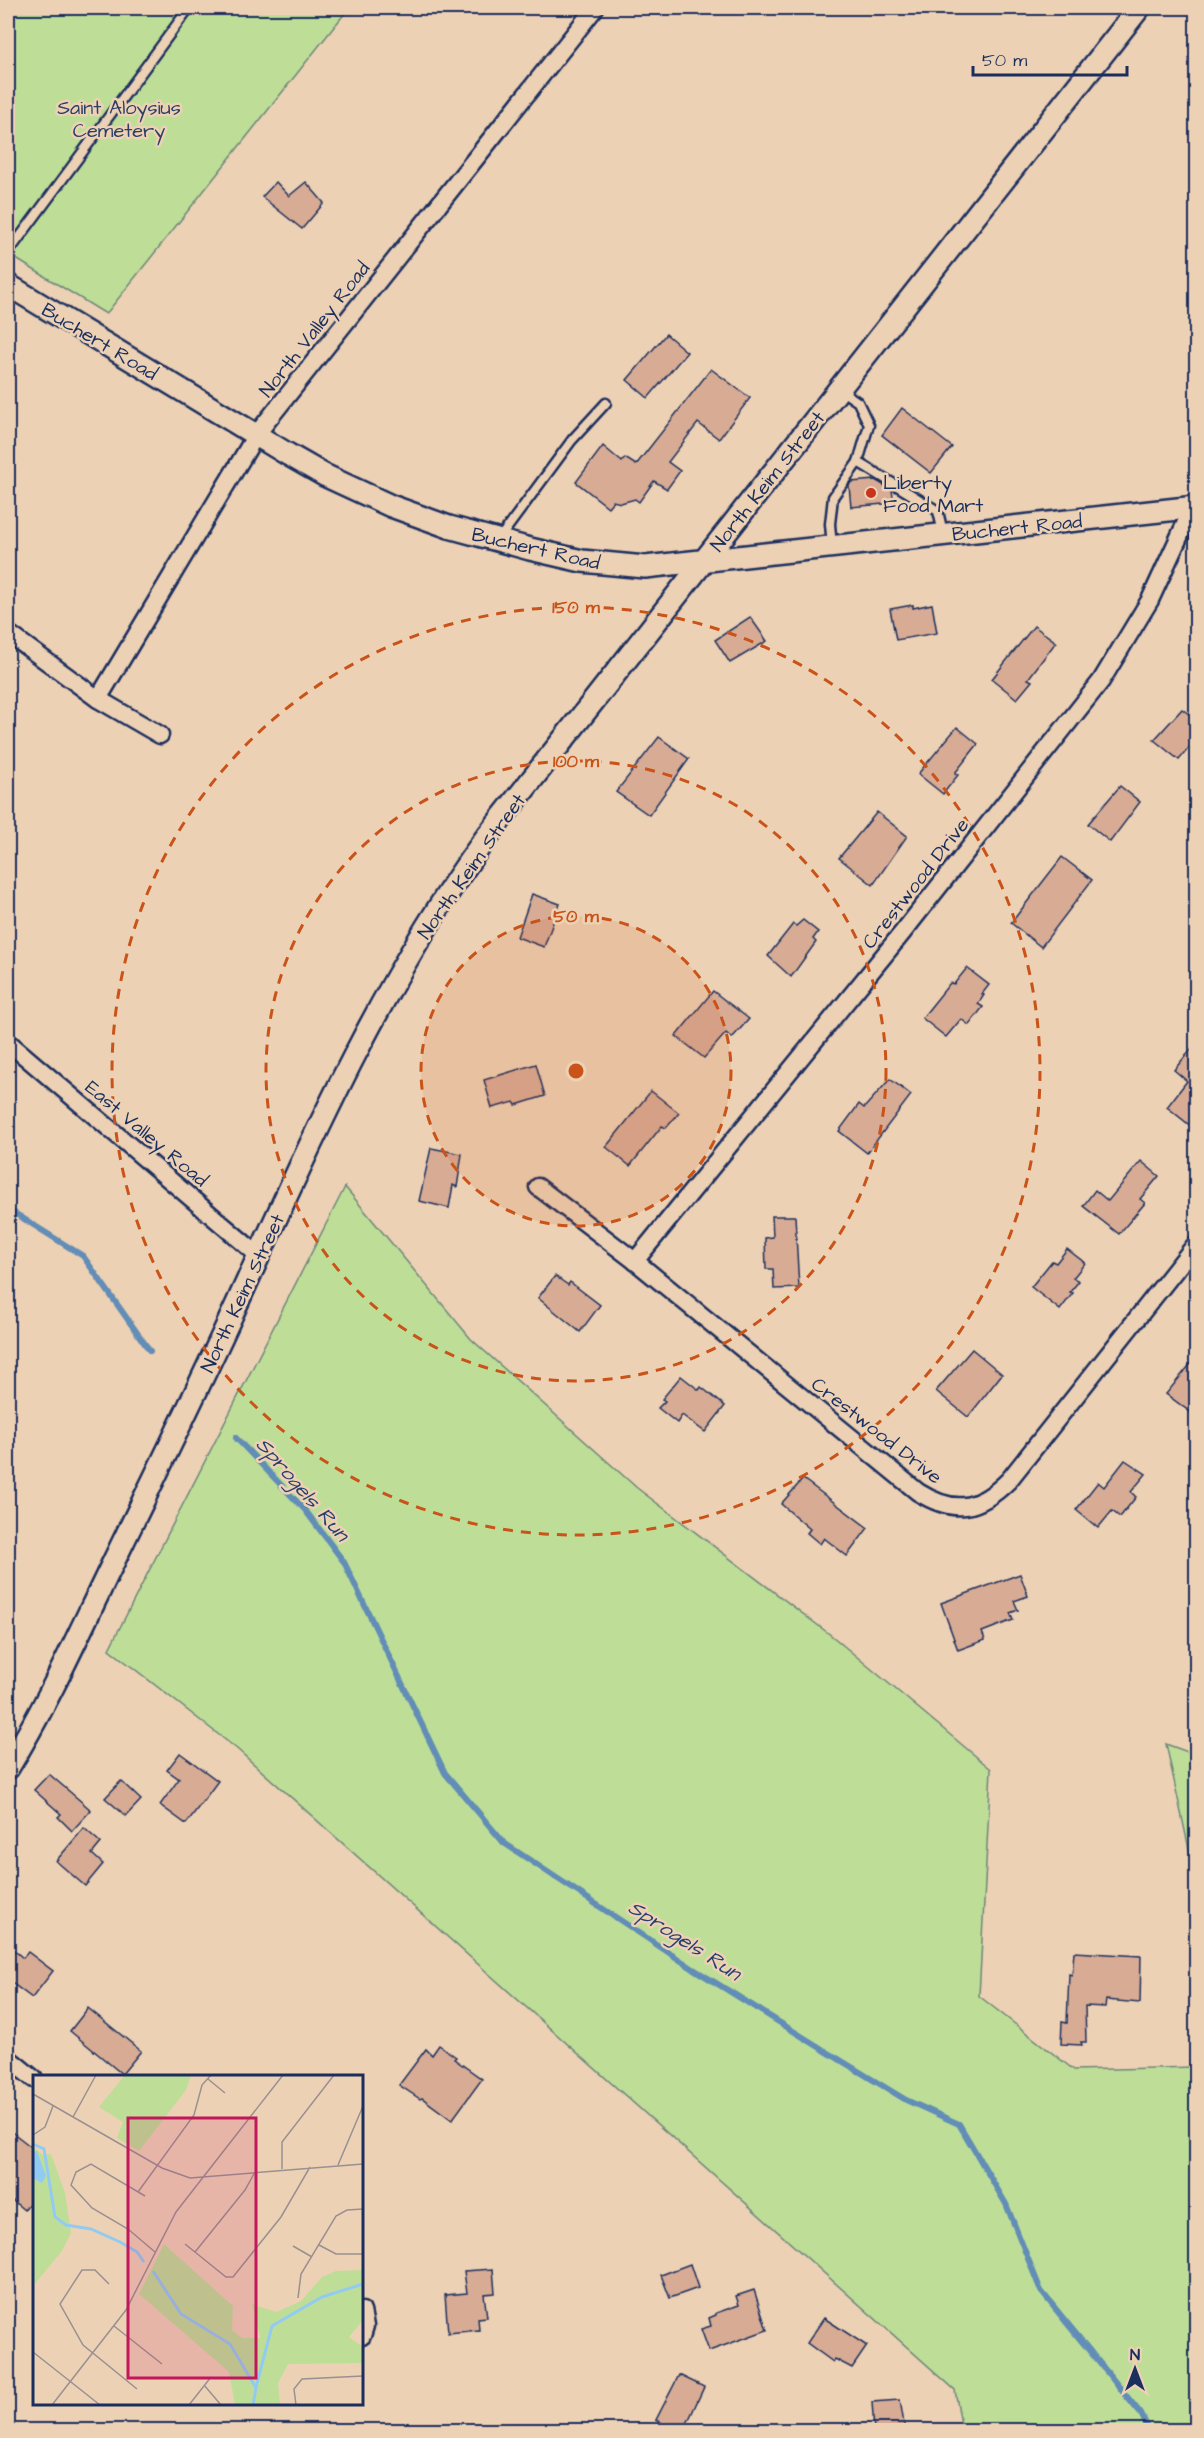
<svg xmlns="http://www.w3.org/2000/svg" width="1204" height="2438" viewBox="0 0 1204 2438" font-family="'Architects Daughter',sans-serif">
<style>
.green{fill:#bede97;stroke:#6c867a;stroke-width:1.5}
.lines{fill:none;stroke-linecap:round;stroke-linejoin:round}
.stream{stroke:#628db6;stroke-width:6}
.building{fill:#d8ab94;stroke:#1b2f5e;stroke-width:1.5}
.service-casing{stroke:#1b2f5e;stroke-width:13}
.minor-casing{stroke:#1b2f5e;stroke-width:21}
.tertiary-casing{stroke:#1b2f5e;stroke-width:26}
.service{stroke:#edd1b4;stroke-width:8}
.minor{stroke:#edd1b4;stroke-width:16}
.tertiary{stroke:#edd1b4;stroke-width:21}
.ring{fill:none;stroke:#c95318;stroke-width:3;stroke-dasharray:10 8}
.poi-dot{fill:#c8321e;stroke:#edd1b4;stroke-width:2}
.labels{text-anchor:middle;stroke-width:5;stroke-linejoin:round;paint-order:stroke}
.park-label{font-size:20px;fill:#2b4064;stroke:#edd1b4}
.street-label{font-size:20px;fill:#1b2f5e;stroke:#edd1b4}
.poi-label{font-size:20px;fill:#1b2f5e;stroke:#edd1b4;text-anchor:start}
.water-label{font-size:21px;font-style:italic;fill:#273f6d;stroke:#edd1b4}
.inset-river{fill:none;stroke:#92cbf1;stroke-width:3}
.inset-road{fill:none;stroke:#999092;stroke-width:1.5}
.view{fill:#c2185b;fill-opacity:0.15;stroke:#c2185b;stroke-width:3}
.inset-edge{fill:none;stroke:#1b2f5e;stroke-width:3}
.centre{fill:#c95318;stroke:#edd1b4;stroke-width:3}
.ring-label{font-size:18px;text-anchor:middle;font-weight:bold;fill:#c95318;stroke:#edd1b4;stroke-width:5;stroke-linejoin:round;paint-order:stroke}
</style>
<rect width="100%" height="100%" fill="#edd1b4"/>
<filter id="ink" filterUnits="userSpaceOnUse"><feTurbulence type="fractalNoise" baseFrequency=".0167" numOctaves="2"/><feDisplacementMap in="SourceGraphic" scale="12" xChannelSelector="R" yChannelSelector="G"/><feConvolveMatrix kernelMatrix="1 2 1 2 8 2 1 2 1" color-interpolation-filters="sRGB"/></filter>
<g filter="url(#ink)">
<g class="green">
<polygon points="8,8 349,8 106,314 8,254"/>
<polygon points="345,1187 471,1339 637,1488 832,1636 991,1769 979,1996 1074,2070 1196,2067 1196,2430 962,2430 955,2390 237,1749 109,1649"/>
<polygon points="1166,1744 1196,1755 1196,1881"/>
</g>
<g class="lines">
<g class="stream">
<polyline points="8,1209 83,1256 150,1351"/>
<polyline points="236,1438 305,1510 344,1562 445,1773 504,1843 692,1968 819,2047 906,2100 959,2124 1006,2204 1041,2291 1141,2414 1149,2430"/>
</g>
</g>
<g class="building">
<polygon points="276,182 289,196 306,182 324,203 302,229 262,197"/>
<polygon points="666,334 687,352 648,398 627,380"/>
<polygon points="711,369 750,398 719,439 698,423 668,462 680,471 667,489 654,481 639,502 635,499 621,503 613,501 608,507 576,482 603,446 622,462 625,458 636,465"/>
<polygon points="902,408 952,447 931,473 882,435"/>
<polygon points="875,480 892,490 894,503 851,507 849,486 851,482"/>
<polygon points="932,604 937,633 896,640 890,609 913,605 913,608"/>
<polygon points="750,617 767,641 730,663 715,640"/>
<polygon points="1034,626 1056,642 1028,679 1032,681 1017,699 992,679"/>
<polygon points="1182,709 1197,720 1197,738 1179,760 1154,740"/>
<polygon points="957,727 978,744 955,773 958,775 943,794 918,774"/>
<polygon points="659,737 689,759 649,815 616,792"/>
<polygon points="1120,786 1140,802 1110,842 1088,824"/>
<polygon points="877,812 907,836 873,885 839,858"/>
<polygon points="1062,857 1092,880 1041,947 1011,923"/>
<polygon points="532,894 560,904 544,947 517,937"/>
<polygon points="803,920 818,932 813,939 816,942 791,977 768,956 793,924 796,926"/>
<polygon points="967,968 989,985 982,994 984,995 978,1004 983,1007 969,1025 961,1019 946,1037 922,1018 950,983 954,984"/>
<polygon points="713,991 749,1019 732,1038 726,1033 704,1058 676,1036"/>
<polygon points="1197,1042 1197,1131 1167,1107 1187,1081 1174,1070"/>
<polygon points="536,1064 545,1096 516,1105 514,1102 492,1108 484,1080"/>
<polygon points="890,1079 911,1095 867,1153 839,1131 859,1104 864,1108"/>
<polygon points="651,1091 679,1113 666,1128 662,1126 630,1166 606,1147"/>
<polygon points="431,1148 462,1154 457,1187 453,1185 449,1208 419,1201"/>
<polygon points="1141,1161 1159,1176 1140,1199 1145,1203 1119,1234 1083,1206 1095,1190 1108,1201"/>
<polygon points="772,1216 795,1216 799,1288 774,1289 773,1269 766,1269 765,1238 773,1237"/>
<polygon points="1067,1249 1085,1263 1073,1278 1079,1281 1070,1292 1073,1293 1060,1310 1031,1287 1052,1261 1056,1263"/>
<polygon points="555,1276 568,1285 570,1282 600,1305 580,1332 538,1298"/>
<polygon points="972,1349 1002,1374 968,1417 936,1391"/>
<polygon points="1197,1356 1197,1417 1166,1394"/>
<polygon points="681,1376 699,1390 701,1387 725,1406 705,1432 682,1415 677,1423 658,1408 665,1401 662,1399"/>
<polygon points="1125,1460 1146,1474 1131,1492 1136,1497 1120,1517 1112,1511 1098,1528 1076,1510 1098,1482 1104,1487"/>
<polygon points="803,1479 868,1528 847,1556 824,1538 820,1544 807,1533 810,1529 781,1504"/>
<polygon points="1020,1574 1028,1596 1014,1601 1018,1610 1010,1613 1013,1620 982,1632 985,1640 958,1650 941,1603"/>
<polygon points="180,1753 218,1781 186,1824 160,1805 179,1779 167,1770"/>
<polygon points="49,1774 91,1810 72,1831 58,1817 61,1814 34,1790"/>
<polygon points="121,1781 141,1800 126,1816 105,1798"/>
<polygon points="84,1828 101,1843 92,1854 103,1864 85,1886 56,1861"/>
<polygon points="8,1945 23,1958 28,1952 53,1971 32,1998 8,1980"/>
<polygon points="1074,1952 1141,1956 1140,2003 1106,2000 1105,2007 1085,2006 1086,2042 1081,2042 1082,2045 1061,2044 1062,2022 1067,2023 1069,1974 1072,1975"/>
<polygon points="88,2008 141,2051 122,2074 70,2031"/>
<polygon points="439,2045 456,2057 454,2059 482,2079 452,2120 422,2098 420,2099 399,2085 426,2049 432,2055"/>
<polygon points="8,2129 34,2149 34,2197 24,2210 8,2197"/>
<polygon points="690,2264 698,2288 670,2298 661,2275"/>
<polygon points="493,2269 495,2293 484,2294 487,2317 478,2318 479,2330 448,2333 445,2295 467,2293 464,2271"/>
<polygon points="754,2290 767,2330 709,2351 701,2329 711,2326 709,2318 716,2315 716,2313 739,2305 736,2296"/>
<polygon points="824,2318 867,2346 852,2368 835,2359 833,2362 807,2343"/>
<polygon points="679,2375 704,2387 684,2430 661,2430 664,2424 656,2420"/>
<polygon points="900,2400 905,2430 874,2430 872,2402"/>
</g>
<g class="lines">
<g class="service-casing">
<g id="service">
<polyline points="8,253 189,8"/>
<polyline points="839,389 858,402 869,425 858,462 938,511 943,533"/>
<polyline points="499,539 572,440 606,403"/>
<polyline points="832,547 830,524 833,497 858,462"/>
</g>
</g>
<g class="minor-casing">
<g id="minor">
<polyline points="8,633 98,699 160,735"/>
<polyline points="98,699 256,435 595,8"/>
<polyline points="8,1042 259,1256"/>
<path d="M538 1187 635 1261 918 1492C955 1515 979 1510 1009 1480L1196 1244"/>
<polyline points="635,1261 903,932 1101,681 1150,600 1193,507"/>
<polyline points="8,2058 34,2079"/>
<polyline points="362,2311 365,2326 362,2336"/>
</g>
</g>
<g class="tertiary-casing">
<g id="tertiary">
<polyline points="8,285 289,455 324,475 391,506 449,527 530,549 582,561 645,567 1196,507"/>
<path d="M8 1768C47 1705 78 1635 111 1567 154 1478 199 1388 240 1297 312 1139 383 980 485 839L1139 8"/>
</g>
</g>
<use href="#service" class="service"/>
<use href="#minor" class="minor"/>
<use href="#tertiary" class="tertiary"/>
</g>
</g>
<circle cx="576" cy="1071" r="155" fill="#c95318" fill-opacity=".12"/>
<g class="ring">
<circle cx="576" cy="1071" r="155"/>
<circle cx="576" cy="1071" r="310"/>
<circle cx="576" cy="1071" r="464"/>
</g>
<circle class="poi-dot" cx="871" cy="493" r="6"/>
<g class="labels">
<g class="park-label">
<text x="119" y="114">Saint Aloysius<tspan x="119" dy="23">Cemetery</tspan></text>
</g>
<g class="street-label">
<text transform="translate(314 329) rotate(-52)" y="7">North Valley Road</text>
<text transform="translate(100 341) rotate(31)" y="7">Buchert Road</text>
<text transform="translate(767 481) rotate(-52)" y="7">North Keim Street</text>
<text transform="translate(1017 527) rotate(-6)" y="7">Buchert Road</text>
<text transform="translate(536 548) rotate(13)" y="7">Buchert Road</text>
<text transform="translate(471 866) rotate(-55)" y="7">North Keim Street</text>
<text transform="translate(915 883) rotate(-52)" y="7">Crestwood Drive</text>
<text transform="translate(147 1133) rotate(40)" y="7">East Valley Road</text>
<text transform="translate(242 1293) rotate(-65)" y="7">North Keim Street</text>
<text transform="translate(877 1430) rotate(38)" y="7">Crestwood Drive</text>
</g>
<g class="poi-label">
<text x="883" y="489">Liberty<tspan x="883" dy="23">Food Mart</tspan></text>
</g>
<g class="water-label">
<text transform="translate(303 1489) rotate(49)" y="7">Sprogels Run</text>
<text transform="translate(685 1940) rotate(33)" y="7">Sprogels Run</text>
</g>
</g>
<g transform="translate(33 2075)">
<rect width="330" height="330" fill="#edd1b4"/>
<path d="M92 0H158L153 15 106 76 84 63 90 47 66 32ZM0 72 10 80 18 79 32 118 38 158 29 176 0 211ZM131 169 200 231 199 255 209 263H227L219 229 243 237 268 226 289 202 303 196 330 195V245L316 262 330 272V288L255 289 245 308 247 330H202L196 297 106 219Z" fill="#bede97"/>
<path d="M4 76 13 101 9 108 0 103V77Z" fill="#92cbf1"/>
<path class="inset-river" d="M0 69 11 74 22 142 33 150 58 154 87 167 104 177 111 187M120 196 148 239 197 269 223 313 220 330M223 312 239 251 289 222 330 209"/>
<path class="inset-road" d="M175 4 192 18M0 19 129 93 157 103 330 89M40 42 63 0M0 60 12 52 20 31M305 90 330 31M249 94V67L301 0M105 117 161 40 169 10 178 0M112 121 58 89 43 97 38 110 59 133 95 154 122 177M152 169 193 202H200L248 142 277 92M286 170 303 179H330M260 171 279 182M162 177 212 115 222 97M76 209 62 195H49L27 229 50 270 104 314M265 223 268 199 303 141 314 135 330 134M81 251 129 289M0 277 67 330M171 310 188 330M19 330 93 235 143 137 250 0M156 330 178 302M263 330 261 314 269 304 330 301"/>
<path class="view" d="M95 43H223V303H95Z"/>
<rect width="330" height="330" class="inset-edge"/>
</g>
<circle cx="576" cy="1071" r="9" class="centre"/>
<g class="ring-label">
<text x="576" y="613">150 m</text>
<text x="576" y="767">100 m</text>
<text x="576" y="922">50 m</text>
</g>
<rect width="1204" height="2438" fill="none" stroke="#edd1b4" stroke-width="30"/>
<rect x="15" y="15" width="1174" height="2408" fill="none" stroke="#1b2f5e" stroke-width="2" filter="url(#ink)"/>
<g transform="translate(1135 2369)" stroke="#edd1b4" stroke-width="4.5" paint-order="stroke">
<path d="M0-4.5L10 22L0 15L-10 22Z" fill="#1b2f5e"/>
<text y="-9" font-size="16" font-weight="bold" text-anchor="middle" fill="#1b2f5e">N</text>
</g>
<path d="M973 66v9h154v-9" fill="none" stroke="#1b2f5e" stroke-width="3"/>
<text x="982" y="66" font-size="18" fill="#1b2f5e" stroke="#edd1b4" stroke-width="4.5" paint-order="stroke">50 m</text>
</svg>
